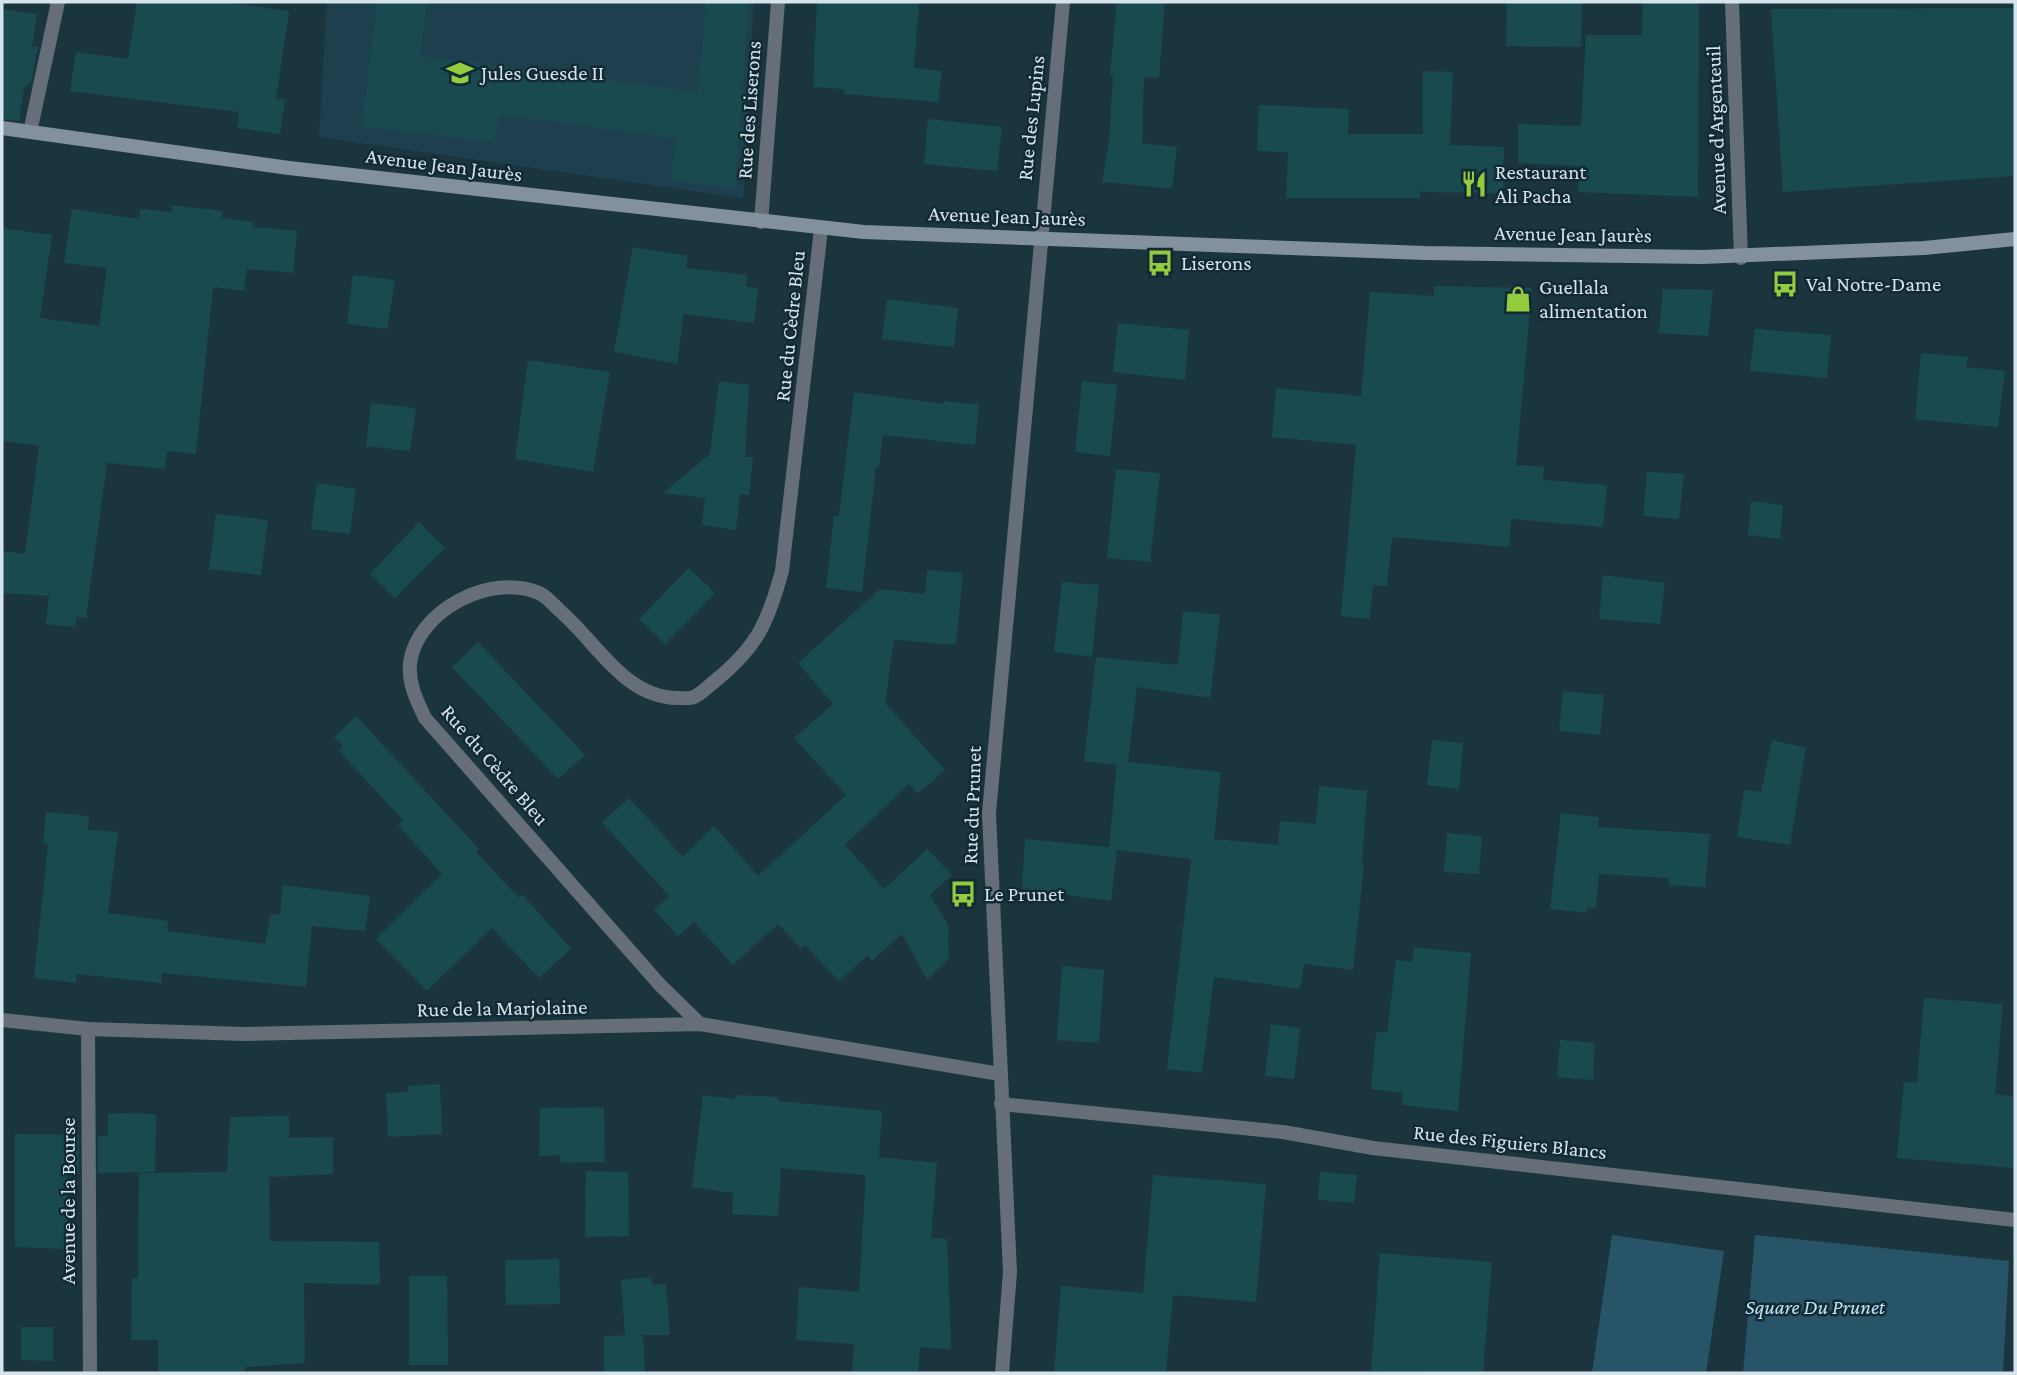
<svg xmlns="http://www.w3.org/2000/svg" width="2017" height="1375" viewBox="0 0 2017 1375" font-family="'Crimson Pro',serif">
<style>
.built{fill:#1e404e}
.green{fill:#275567}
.building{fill:#194a50}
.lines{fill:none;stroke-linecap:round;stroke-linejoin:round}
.minor{stroke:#666f77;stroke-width:14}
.secondary{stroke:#83919e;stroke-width:14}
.labels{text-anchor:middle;stroke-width:5;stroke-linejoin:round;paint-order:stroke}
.poi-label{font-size:21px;fill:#d5e4ea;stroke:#112a35;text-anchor:start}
.street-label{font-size:21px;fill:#d5e4ea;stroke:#112a35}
.park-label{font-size:21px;font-style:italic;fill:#bee5f6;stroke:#112a35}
</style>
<rect width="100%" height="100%" fill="#1b353f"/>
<polygon class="built" points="327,2 754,2 743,198 319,137"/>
<g class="green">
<polygon points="1612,1235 1724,1251 1706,1373 1592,1373"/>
<polygon points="1755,1235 2009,1261 2003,1373 1743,1373"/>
</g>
<g class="building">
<polygon points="137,2 225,2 289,11 276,99 285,99 280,134 237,128 239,112 70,91 76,52 128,59"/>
<polygon points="377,2 427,2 420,56 698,92 706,2 749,2 735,189 671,181 676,138 499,115 494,142 362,126"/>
<polygon points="817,2 919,2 914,68 942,71 938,102 844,94 845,89 813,87"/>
<polygon points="1117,2 1165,2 1159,78 1144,77 1142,143 1177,147 1172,189 1102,182 1109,140 1113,75 1110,75"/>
<polygon points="1507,2 1582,2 1581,47 1506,46"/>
<polygon points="1643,2 1699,2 1698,197 1578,192 1579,166 1518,163 1518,124 1581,126 1586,35 1642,35"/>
<polygon points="2015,8 2015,176 1783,192 1771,9"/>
<polygon points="2,9 37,14 32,47 38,47 31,82 24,88 19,121 2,119"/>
<polygon points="1423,71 1453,72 1450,145 1504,147 1503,193 1423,192 1421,189 1420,198 1286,198 1288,152 1257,151 1259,105 1349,109 1348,134 1423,134"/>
<polygon points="928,119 1002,127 997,171 924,164"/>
<polygon points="172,205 223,211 222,218 253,222 253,227 297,231 293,273 247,269 244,291 213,287 196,454 167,451 165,469 107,463 86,618 77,617 75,627 46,624 49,596 2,593 2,551 25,554 39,446 2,441 2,228 52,235 40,318 99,326 107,268 64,263 72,209 139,219 140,209 172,212"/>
<polygon points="633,247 688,256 686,268 747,275 746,286 758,288 754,323 684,314 677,364 614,352"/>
<polygon points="353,275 395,280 387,329 347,324"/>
<polygon points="1434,286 1532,288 1516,465 1544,467 1543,480 1607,485 1603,527 1511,519 1509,547 1392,537 1387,586 1373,585 1370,619 1341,616 1356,445 1272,437 1276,388 1361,396 1370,292 1434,296"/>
<polygon points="1663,289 1713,290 1708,336 1659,333"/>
<polygon points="887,299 958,308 954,347 882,339"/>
<polygon points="1118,323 1189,330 1185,380 1113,372"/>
<polygon points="1755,329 1831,335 1827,378 1750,371"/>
<polygon points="1921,353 1968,357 1966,367 2005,371 1998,427 1915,419"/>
<polygon points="528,360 610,372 593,472 515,459"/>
<polygon points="719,381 749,385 745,457 753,457 749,495 740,494 736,530 702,525 705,498 663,493 710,454"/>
<polygon points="1082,381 1117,385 1110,456 1075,452"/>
<polygon points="854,392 944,404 944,401 979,405 975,445 883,435 879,467 876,467 862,592 826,588 834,516 839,516"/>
<polygon points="371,403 416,408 410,451 366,446"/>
<polygon points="1116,469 1160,473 1150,562 1107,558"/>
<polygon points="1647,472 1684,474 1679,519 1643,516"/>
<polygon points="317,483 356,489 350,534 311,529"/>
<polygon points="1751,501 1783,505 1780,539 1748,535"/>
<polygon points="216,514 268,520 261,575 209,569"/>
<polygon points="419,522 445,548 395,598 370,574"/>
<polygon points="689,568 715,593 665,644 639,619"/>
<polygon points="927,570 963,573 956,645 894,640 885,703 945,770 918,794 909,784 845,845 884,889 927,849 952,875 930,895 948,925 949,959 927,980 902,934 872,961 868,955 839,981 805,945 801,949 778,924 733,965 694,922 678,936 654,910 669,896 602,822 629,798 683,857 714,826 758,876 846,795 794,738 833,704 798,663 880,589 925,594"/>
<polygon points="1603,575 1665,583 1660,624 1599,619"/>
<polygon points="1062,582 1099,585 1092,657 1054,652"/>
<polygon points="1183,611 1220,615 1210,698 1137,687 1128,762 1221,772 1214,839 1278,845 1280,821 1316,824 1319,786 1367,791 1362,864 1364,864 1353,970 1304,964 1300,989 1214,977 1202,1073 1167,1069 1191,859 1117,850 1111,901 1022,889 1025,839 1109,847 1117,765 1084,761 1096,657 1178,665"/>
<polygon points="478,642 585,755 558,779 452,667"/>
<polygon points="1563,691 1604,695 1600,735 1559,731"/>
<polygon points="356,716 479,849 476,852 519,898 522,894 571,949 539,978 492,928 427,991 376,939 442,874 398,825 403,820 339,751 343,746 334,737"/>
<polygon points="1432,740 1463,743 1459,789 1427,785"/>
<polygon points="1772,740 1806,748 1790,845 1737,837 1744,790 1761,792"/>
<polygon points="46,812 89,816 88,830 118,832 108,913 168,921 167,931 265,944 271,914 280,915 283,885 370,896 365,931 312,926 306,987 162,973 161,983 77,974 76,983 34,978 48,844 43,843"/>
<polygon points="1561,813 1599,817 1598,827 1710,834 1705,887 1669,885 1669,878 1599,874 1596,908 1587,909 1587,913 1550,909"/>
<polygon points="1447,833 1482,836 1479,874 1444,872"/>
<polygon points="1414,947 1471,953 1458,1111 1402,1105 1403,1093 1371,1089 1376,1032 1387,1033 1396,960 1412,962"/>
<polygon points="1062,966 1104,970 1099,1043 1057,1040"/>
<polygon points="1924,998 2003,1004 1995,1094 2015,1096 2015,1168 1897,1158 1904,1082 1917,1083"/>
<polygon points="1271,1024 1300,1028 1294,1079 1265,1076"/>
<polygon points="1560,1040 1595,1043 1593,1080 1557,1077"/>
<polygon points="440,1084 442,1134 388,1137 386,1093 409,1092 408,1086"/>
<polygon points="703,1095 735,1099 735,1095 778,1097 778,1101 882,1111 879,1157 937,1163 931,1238 947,1239 951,1349 920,1347 918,1373 852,1373 854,1344 796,1340 799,1287 859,1292 866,1175 781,1168 778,1216 732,1214 733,1193 692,1187"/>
<polygon points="604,1107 605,1162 561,1163 560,1155 539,1156 540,1108"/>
<polygon points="142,1113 156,1115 155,1172 98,1173 98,1136 108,1136 108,1114"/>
<polygon points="289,1116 289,1138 333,1137 333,1174 269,1177 270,1241 379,1242 380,1285 304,1283 305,1363 245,1367 245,1373 158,1373 158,1340 131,1340 132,1278 138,1278 139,1173 227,1172 230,1117"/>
<polygon points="15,1134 79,1135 79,1174 68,1174 66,1181 68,1249 15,1247"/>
<polygon points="586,1171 628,1172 629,1236 585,1237"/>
<polygon points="1320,1172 1357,1175 1354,1203 1318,1200"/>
<polygon points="1153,1175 1266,1184 1256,1302 1173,1295 1166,1373 1054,1373 1061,1286 1143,1293"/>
<polygon points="1380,1253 1492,1262 1483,1373 1371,1371"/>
<polygon points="559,1259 560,1304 506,1305 505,1260"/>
<polygon points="409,1276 447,1276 448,1365 409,1365"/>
<polygon points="651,1277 652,1285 666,1284 670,1335 625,1335 621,1280"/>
<polygon points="21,1327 53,1327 53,1361 21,1360"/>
<polygon points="643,1335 645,1373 604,1373 604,1336"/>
</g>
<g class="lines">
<g class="minor">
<polyline points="1732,2 1741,258"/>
<polyline points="30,132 58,2"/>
<polyline points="761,222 778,2"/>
<polyline points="2,1020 88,1029 244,1034 700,1024 1000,1074"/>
<path d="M700 1024 660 985 425 718C417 701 408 684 410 663 417 611 490 572 539 593 546 596 553 604 559 610 596 641 624 698 678 698 683 698 690 699 694 697 701 694 709 686 715 681 758 646 768 622 782 571L821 229"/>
<polyline points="88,1029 90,1373"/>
<polyline points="1001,1104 1283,1132 1373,1148 2015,1220"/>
<polyline points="1002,1373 1010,1272 989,813 1063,2"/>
</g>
<polyline class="secondary" points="2,128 289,168 864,232 1425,253 1703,257 1924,248 2015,239"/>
</g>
<defs>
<g id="school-bare" transform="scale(2.1)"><path d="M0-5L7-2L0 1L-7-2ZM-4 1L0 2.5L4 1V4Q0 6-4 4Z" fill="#93cc3d" stroke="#112a35" stroke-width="2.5" paint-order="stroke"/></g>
<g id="restaurant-bare" transform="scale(2.1)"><path d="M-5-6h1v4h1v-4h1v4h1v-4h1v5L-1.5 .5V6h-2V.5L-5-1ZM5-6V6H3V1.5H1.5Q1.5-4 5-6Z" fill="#93cc3d" stroke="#112a35" stroke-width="2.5" paint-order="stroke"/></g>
<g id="bus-bare" transform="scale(2.1)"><path d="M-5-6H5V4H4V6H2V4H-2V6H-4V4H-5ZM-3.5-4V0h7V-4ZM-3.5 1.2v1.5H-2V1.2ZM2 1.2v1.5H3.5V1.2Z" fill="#93cc3d" stroke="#112a35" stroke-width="2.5" paint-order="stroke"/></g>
<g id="shop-bare" transform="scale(2.1)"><path d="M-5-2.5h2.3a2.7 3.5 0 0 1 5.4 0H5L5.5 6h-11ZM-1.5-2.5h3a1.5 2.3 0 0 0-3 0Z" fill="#93cc3d" stroke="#112a35" stroke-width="2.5" paint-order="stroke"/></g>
</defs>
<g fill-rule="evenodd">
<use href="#school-bare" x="460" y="73"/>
<use href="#restaurant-bare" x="1474" y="184"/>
<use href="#bus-bare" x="1160" y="263"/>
<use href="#bus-bare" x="1785" y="284"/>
<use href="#shop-bare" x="1518" y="299"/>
<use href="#bus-bare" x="963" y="894"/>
</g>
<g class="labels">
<g class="poi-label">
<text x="481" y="80">Jules Guesde II</text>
<text x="1495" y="179">Restaurant<tspan x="1495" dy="24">Ali Pacha</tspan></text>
<text x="1181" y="270">Liserons</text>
<text x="1806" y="291">Val Notre-Dame</text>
<text x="1539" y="294">Guellala<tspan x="1539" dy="24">alimentation</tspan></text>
<text x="984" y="901">Le Prunet</text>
</g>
<g class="street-label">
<text transform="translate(749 110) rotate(-86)" y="7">Rue des Liserons</text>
<text transform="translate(1031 118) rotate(-84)" y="7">Rue des Lupins</text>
<text transform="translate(1716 130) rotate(-92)" y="7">Avenue d'Argenteuil</text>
<text transform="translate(444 165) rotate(7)" y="7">Avenue Jean Jaurès</text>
<text transform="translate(1007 216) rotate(2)" y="7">Avenue Jean Jaurès</text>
<text transform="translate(1573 234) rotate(1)" y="7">Avenue Jean Jaurès</text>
<text transform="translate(790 326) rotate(-84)" y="7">Rue du Cèdre Bleu</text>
<text transform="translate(495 765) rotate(49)" y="7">Rue du Cèdre Bleu</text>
<text transform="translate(972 805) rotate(-88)" y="7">Rue du Prunet</text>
<text transform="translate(502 1008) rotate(-1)" y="7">Rue de la Marjolaine</text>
<text transform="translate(1510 1142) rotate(6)" y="7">Rue des Figuiers Blancs</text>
<text transform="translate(68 1201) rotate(-90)" y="7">Avenue de la Bourse</text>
</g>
<g class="park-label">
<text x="1815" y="1314">Square Du Prunet</text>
</g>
</g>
<rect width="2017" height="1375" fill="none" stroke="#d5e4ea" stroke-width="7"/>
</svg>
